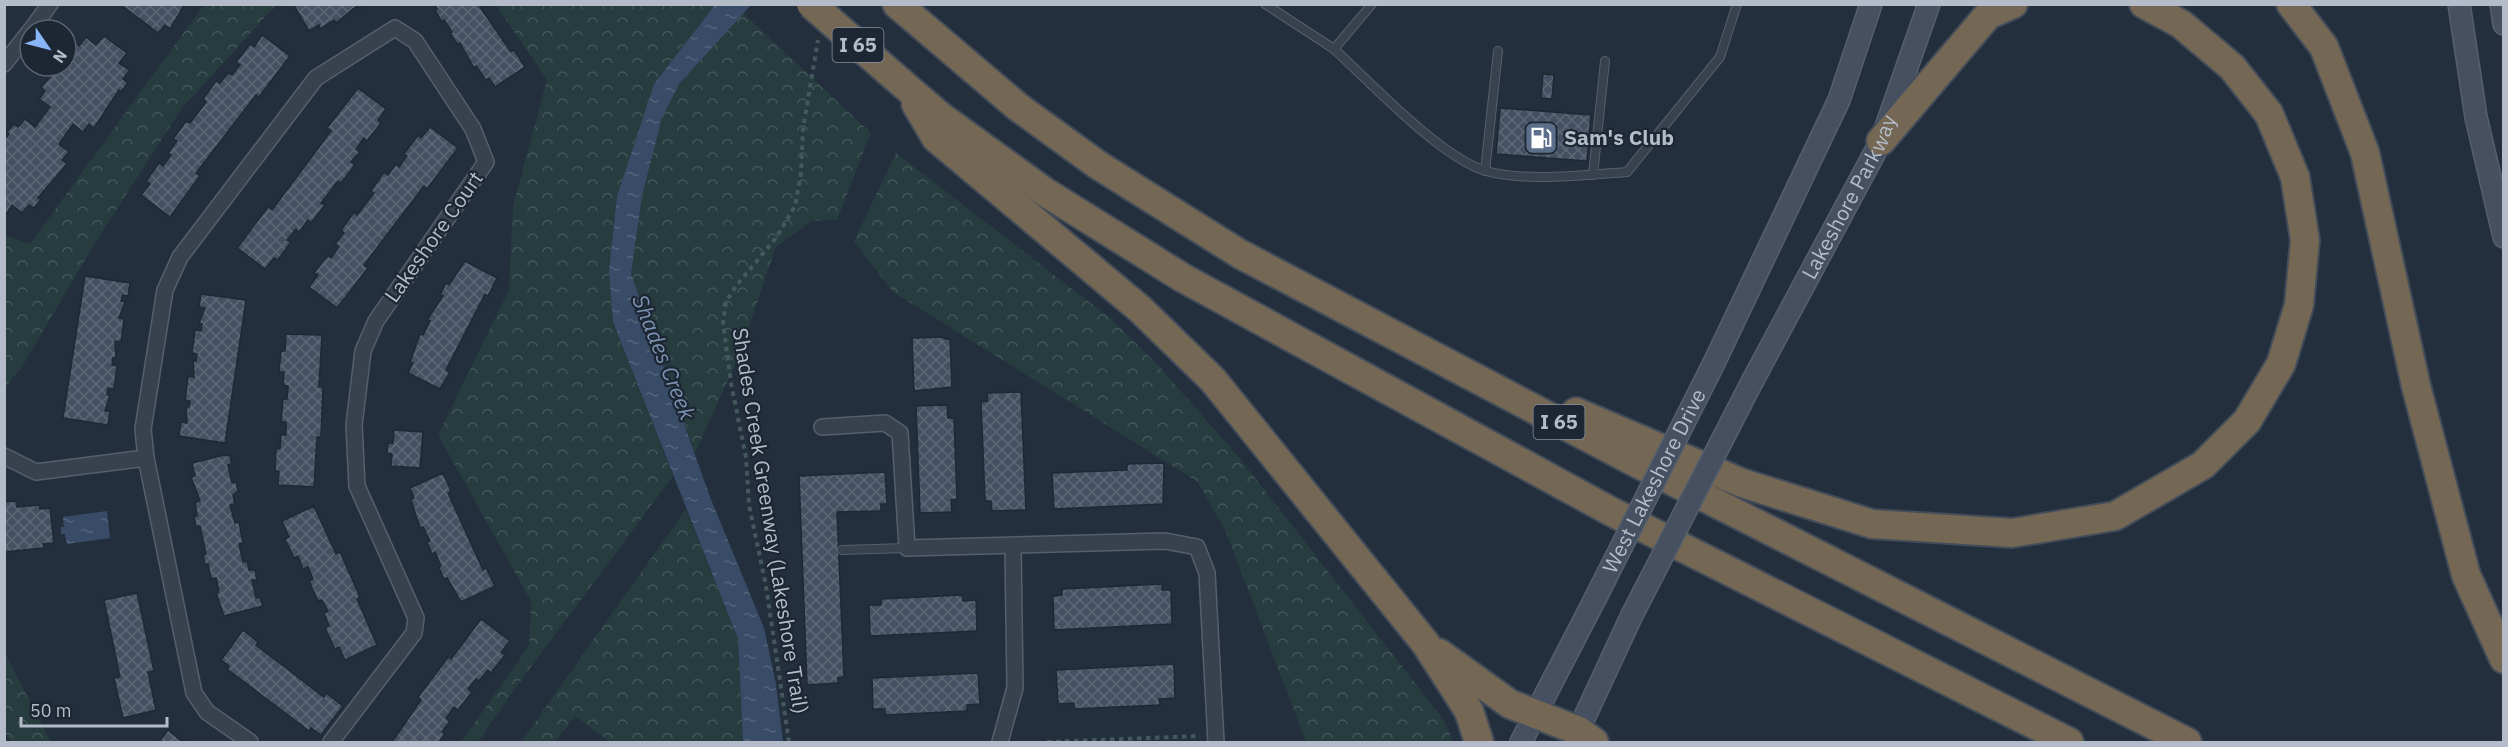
<svg xmlns="http://www.w3.org/2000/svg" width="2508" height="747" viewBox="0 0 2508 747" font-family="'IBM Plex Sans',sans-serif">
<style>
.forest{fill:url(#forest-crowns)}
.water{fill:url(#water-ripples)}
.building{fill:url(#building-cross-hatch);stroke:#1f2835;stroke-width:1.5}
.lines{fill:none;stroke-linecap:round;stroke-linejoin:round}
.lane-casing{stroke:#565f6c;stroke-width:10}
.street-casing{stroke:#565f6c;stroke-width:18}
.secondary-casing{stroke:#565f6c;stroke-width:24}
.highway-casing{stroke:#434c59;stroke-width:32}
.path{stroke:#44595c;stroke-width:4;stroke-dasharray:4.5 4.5;stroke-linecap:butt}
.lane{stroke:#38414e;stroke-width:8}
.street{stroke:#38414e;stroke-width:15}
.secondary{stroke:#465061;stroke-width:21}
.highway{stroke:#746855;stroke-width:28}
.secondary-bridge-casing{stroke:#565f6c;stroke-width:24;stroke-linecap:butt}
.highway-bridge-casing{stroke:#434c59;stroke-width:32;stroke-linecap:butt}
.secondary-bridge{stroke:#465061;stroke-width:21}
.highway-bridge{stroke:#746855;stroke-width:28}
.labels{text-anchor:middle;stroke-width:4.5;stroke-linejoin:round;paint-order:stroke}
.shield{fill:#1d2633;stroke:#878f9c;stroke-width:1.5}
.shield-label{font-size:20px;font-weight:bold;fill:#b4bcc9}
.poi-label{font-size:21px;font-weight:bold;fill:#b4bcc9;stroke:#1d2633;text-anchor:start}
.street-label{font-size:21px;fill:#b4bcc9;stroke:#1d2633}
.water-label{font-size:22px;font-style:italic;fill:#7c92b1;stroke:#1d2633}
</style>
<defs>
<pattern id="forest-crowns" width="20" height="18" patternUnits="userSpaceOnUse" patternTransform="scale(1.5)"><rect width="20" height="18" fill="#263c3f"/><path d="M2 6a3 3 0 1 1 6 0M12 15a3 3 0 1 1 6 0" fill="none" stroke="#435659"/></pattern>
<pattern id="water-ripples" width="26" height="14" patternUnits="userSpaceOnUse" patternTransform="scale(1.5)"><rect width="26" height="14" fill="#394c67"/><path d="M2 4q2-2 4 0t4 0M15 11q2-2 4 0t4 0" fill="none" stroke="#53647b"/></pattern>
<pattern id="building-cross-hatch" width="8" height="8" patternUnits="userSpaceOnUse" patternTransform="scale(1.5)"><rect width="8" height="8" fill="#455162"/><path d="M0 0l8 8M0 8l8-8" fill="none" stroke="#5d6877"/></pattern>
</defs>
<rect width="100%" height="100%" fill="#242f3e"/>
<g class="forest">
<polygon points="204,5 276,5 182,108 95,243 23,365 5,388 5,235 30,244"/>
<polygon points="496,5 715,5 654,84 617,196 609,270 613,322 673,476 516,687 478,742 461,742 529,646 531,601 438,435 509,290 513,206 547,80"/>
<polygon points="743,13 871,133 837,220 812,221 776,247 739,356 695,453 631,274 642,196 662,118 679,84"/>
<polygon points="896,153 1110,318 1156,363 1238,456 1444,720 1453,742 1306,742 1226,532 1198,482 893,292 854,241"/>
<polygon points="686,509 738,639 743,742 610,742 575,716 555,742 521,742"/>
<polygon points="5,653 51,742 11,742 5,732"/>
</g>
<g class="water">
<polygon points="715,5 751,5 679,84 662,118 642,196 631,274 710,497 764,628 776,684 783,742 743,742 738,639 613,322 609,271 617,196 654,84"/>
<polygon points="107,511 110,538 67,544 65,534 61,534 61,527 64,527 63,517"/>
</g>
<g class="building">
<polygon points="120,4 185,4 170,29 165,25 158,33"/>
<polygon points="293,4 365,4 359,8 358,5 336,23 334,20 320,29 319,25 309,31"/>
<polygon points="434,4 478,4 511,52 514,50 525,67 495,87 489,78 486,80 476,66 474,68 460,43 458,45 450,33 452,32 444,20 442,22 435,11 437,9"/>
<polygon points="262,35 290,56 259,97 256,95 196,173 200,176 170,217 141,195 150,184 146,181 159,163 163,166 171,155 168,153 177,141 173,139 186,121 190,123 206,102 203,99 216,81 220,83 228,73 232,75 240,65 236,62 250,44 254,47"/>
<polygon points="104,36 127,53 119,63 130,70 123,79 128,83 121,92 119,90 94,128 89,124 83,132 73,124 59,144 69,152 62,160 67,164 38,198 41,199 34,208 29,205 22,213 12,205 5,216 4,140 9,134 6,133 14,124 18,127 25,119 35,127 50,107 39,99 45,91 41,87 60,66 66,66 66,59 70,53 67,51 74,42 79,46 86,37 96,45"/>
<polygon points="1543,74 1554,75 1552,99 1541,98"/>
<polygon points="358,88 386,109 378,120 381,123 367,141 364,138 356,149 360,152 351,162 355,165 341,183 338,181 321,203 325,205 311,223 308,220 299,232 296,229 287,240 291,242 278,260 274,258 265,269 237,248 268,207 272,210 331,131 327,128"/>
<polygon points="1500,108 1591,115 1587,161 1496,154"/>
<polygon points="430,127 458,148 427,189 424,186 364,265 368,268 337,308 309,287 318,275 314,273 328,255 331,258 339,247 335,244 344,233 341,230 354,212 357,215 374,193 371,191 384,172 388,175 396,164 399,167 407,156 404,154 418,135 421,138"/>
<polygon points="465,261 497,278 488,296 485,294 446,370 450,372 440,389 408,373 413,363 410,362 420,334 423,335 430,321 427,320 443,296 440,295 446,283 449,285"/>
<polygon points="85,276 130,283 128,296 123,295 121,301 125,302 119,318 124,319 121,342 115,341 116,358 113,358 112,365 117,366 114,389 108,388 107,395 110,395 105,411 110,411 108,425 63,418"/>
<polygon points="201,294 246,300 225,443 179,436 181,422 187,423 186,407 189,407 190,401 185,400 188,376 194,377 193,361 196,361 197,354 192,353 195,330 201,331 202,324 199,323 205,308 199,307"/>
<polygon points="286,334 322,335 319,387 323,387 321,437 317,437 314,487 278,485 279,471 275,471 276,448 280,449 281,435 286,435 286,422 281,422 283,399 287,399 288,386 283,385 284,372 279,372 281,351 285,351"/>
<polygon points="944,337 944,339 950,339 952,387 914,391 912,338"/>
<polygon points="1021,392 1026,510 992,511 991,501 985,501 981,402 988,401 987,393"/>
<polygon points="947,405 948,418 954,418 957,499 951,500 952,512 920,513 916,406"/>
<polygon points="394,430 423,432 420,468 391,466 392,454 387,453 388,443 393,443"/>
<polygon points="224,455 230,456 232,464 228,465 232,483 236,482 238,491 233,495 235,504 230,505 235,523 239,522 243,543 239,544 243,562 247,561 249,570 255,570 257,580 252,580 256,598 260,597 263,606 224,616 216,593 219,592 216,578 211,579 208,564 205,565 203,555 206,554 200,526 196,527 194,516 197,516 195,502 200,501 191,477 195,476 192,463"/>
<polygon points="1164,463 1163,504 1054,509 1052,473 1127,470 1127,464"/>
<polygon points="885,472 887,504 881,504 881,511 837,512 844,677 838,678 838,683 807,685 799,476"/>
<polygon points="443,473 451,491 448,493 483,570 486,568 495,586 461,602 447,578 444,579 439,568 441,566 435,552 432,554 427,542 430,541 423,527 420,528 411,500 414,498 410,488"/>
<polygon points="16,501 17,507 39,505 40,509 50,508 54,543 43,544 44,548 4,552 4,502"/>
<polygon points="314,506 336,554 340,552 360,597 357,599 377,645 345,660 339,647 335,649 325,628 329,626 324,613 328,611 322,600 318,601 309,581 313,579 308,567 303,569 298,556 294,558 285,539 289,537 282,521"/>
<polygon points="1162,584 1162,590 1171,590 1172,624 1054,630 1053,596 1062,595 1062,589"/>
<polygon points="137,593 154,671 148,672 156,710 123,718 114,678 120,677 104,600"/>
<polygon points="962,595 963,601 976,600 977,631 870,636 869,605 881,605 881,599"/>
<polygon points="481,619 510,641 501,652 505,655 491,673 488,670 479,681 476,679 468,689 472,692 458,710 454,707 446,718 450,721 442,732 445,734 439,742 392,742 421,700 418,697 448,657 451,659"/>
<polygon points="243,630 258,642 256,645 324,697 326,693 343,706 321,735 311,728 309,731 227,669 229,666 221,660"/>
<polygon points="1174,664 1175,698 1159,699 1160,705 1074,709 1074,703 1058,704 1056,670"/>
<polygon points="978,673 980,704 967,705 967,711 885,715 885,709 873,709 872,678"/>
<polygon points="168,730 183,742 185,739 190,742 159,742"/>
</g>
<g class="lines">
<g class="lane-casing">
<g id="lane">
<polyline points="1265,4 1334,49 1372,4"/>
<path d="M1334 49C1370 82 1441 158 1486 171 1523 182 1588 175 1627 172L1720 57 1737 4"/>
<polyline points="1485,171 1498,51"/>
<polyline points="1593,175 1605,61"/>
<polyline points="842,550 907,548"/>
</g>
</g>
<g class="street-casing">
<g id="street">
<polyline points="31,30 50,4"/>
<polyline points="4,64 30,31"/>
<polyline points="822,427 885,423 900,433 907,548 1165,541 1197,547 1207,573 1216,742"/>
<polyline points="4,456 36,472 146,458"/>
<polyline points="250,742 207,712 194,693 146,458 143,429 165,290 180,257 316,78 395,28 415,41 473,129 486,162 376,321 363,351 354,425 357,486 416,618 414,633 331,742"/>
<polyline points="1000,742 1015,688 1013,547"/>
</g>
</g>
<g class="secondary-casing">
<g id="secondary">
<polyline points="2459,4 2476,117 2504,237"/>
<polyline points="2501,4 2504,24"/>
<polyline points="1714,363 1839,100 1871,4"/>
<path id="s1" d="M1753 380 1881 141 1929 4"/>
<polyline points="1521,742 1595,599"/>
<polyline points="1573,742 1632,615"/>
</g>
</g>
<g class="highway-casing">
<g id="highway">
<polyline points="897,4 1018,107 1098,165 1240,254 1633,461 2187,742"/>
<polyline points="2291,4 2324,47 2365,153 2416,386 2466,575 2504,659"/>
<polyline points="904,85 940,116 1045,192 1183,278 1612,512 2069,742"/>
<polyline points="916,104 936,138 1140,309 1213,380 1426,644 1469,711 1479,742"/>
<polyline points="1881,141 1988,15 2013,4"/>
<polyline points="1576,412 1742,483 1872,524 2012,533 2115,516 2203,465 2247,421 2281,364 2299,305 2305,240 2295,177 2269,114 2232,67 2181,24 2144,4"/>
<polyline points="1439,653 1510,704 1579,731 1594,742"/>
</g>
</g>
<g class="path">
<polyline points="789,742 766,586 749,505 746,458 731,383 723,322 726,302 736,286 776,238 795,206 801,174 803,129 818,40"/>
<polyline points="1047,742 1200,736"/>
</g>
<use href="#lane" class="lane"/>
<use href="#street" class="street"/>
<use href="#secondary" class="secondary"/>
<use href="#highway" class="highway"/>
<g class="secondary-bridge-casing">
<g id="secondary-bridge">
<path id="s2" d="M1595 599 1714 363"/>
<polyline points="1632,615 1753,380"/>
</g>
</g>
<g class="highway-bridge-casing">
<polyline id="highway-bridge" points="811,4 904,85"/>
</g>
<use href="#secondary-bridge" class="secondary-bridge"/>
<use href="#highway-bridge" class="highway-bridge"/>
</g>
<defs>
<g id="fuel-square" transform="scale(1.725)"><rect x="-9" y="-9" width="18" height="18" rx="4" fill="#5c6f8a" stroke="#1d2633"/><path d="M-5.5-6h7V0h2V4h1.3V-2.5L3-4.5l.8-.8L6-3V5H2.5V1h-1V6h-7ZM-4.2-4.7v3.2H.2V-4.7Z" fill="#fff"/></g>
</defs>
<g fill-rule="evenodd">
<use href="#fuel-square" x="1541" y="138"/>
</g>
<g class="labels">
<g class="shield">
<rect x="832.5" y="28" width="51" height="34" rx="4.5"/>
<rect x="1533.5" y="405" width="51" height="34" rx="4.5"/>
</g>
<g class="shield-label">
<text x="858" y="52">I 65</text>
<text x="1559" y="429">I 65</text>
</g>
<g class="poi-label">
<text x="1564" y="145">Sam's Club</text>
</g>
<g class="street-label">
<text dy="7" stroke="none"><textPath href="#s1" startOffset="207">Lakeshore Parkway</textPath></text>
<text transform="translate(434 237) rotate(-55)" y="7">Lakeshore Court</text>
<text dy="7" stroke="none"><textPath href="#s2" startOffset="132">West Lakeshore Drive</textPath></text>
<text transform="translate(770 521) rotate(81)" y="7">Shades Creek Greenway (Lakeshore Trail)</text>
</g>
<g class="water-label">
<text transform="translate(664 357) rotate(68)" y="8">Shades Creek</text>
</g>
</g>
<rect width="2508" height="747" fill="none" stroke="#b4bcc9" stroke-width="12"/>
<g transform="translate(48 48) rotate(125)"><circle r="28" fill="#1d2633" stroke="#59626f" stroke-width="1.5"/>
<path d="M0-4.5L10 22L0 15L-10 22Z" fill="#8ab4f8"/>
<text y="-9" font-size="16" font-weight="bold" text-anchor="middle" fill="#b4bcc9">N</text>
</g>
<path d="M21 717v9h146v-9" fill="none" stroke="#b4bcc9" stroke-width="3"/>
<text x="30" y="717" font-size="18" fill="#b4bcc9" stroke="#1d2633" stroke-width="4.5" paint-order="stroke">50 m</text>
</svg>
